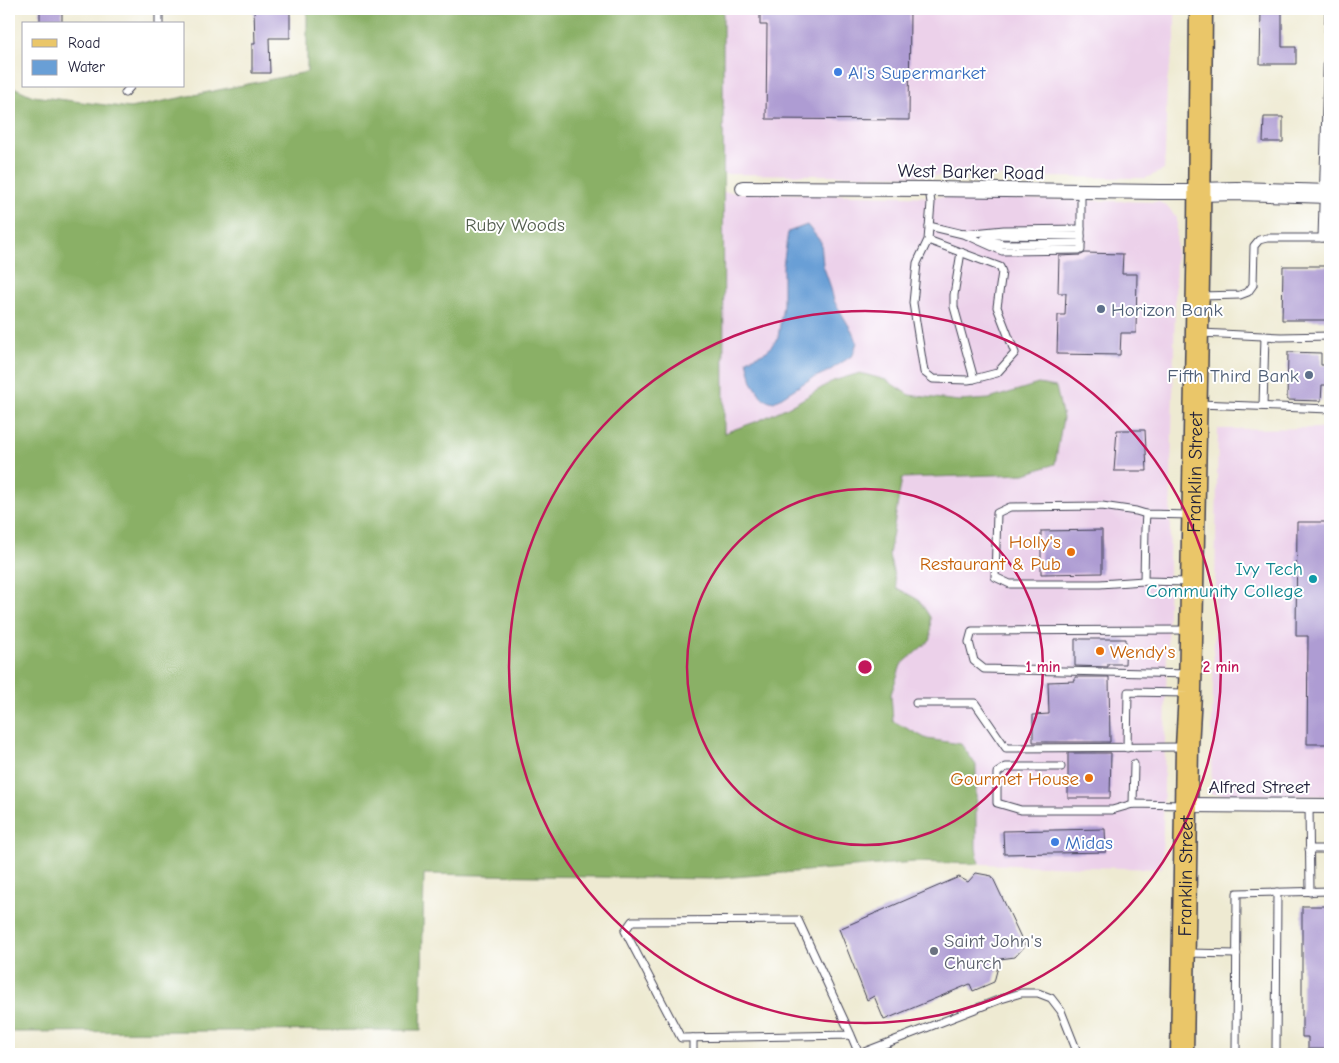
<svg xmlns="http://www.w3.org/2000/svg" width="1339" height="1063" viewBox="0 0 1339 1063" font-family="'Comic Neue',sans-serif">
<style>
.built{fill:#ecd1ea}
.forest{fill:#8ab066;stroke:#566950}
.water{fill:#699fd6;stroke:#466088}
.building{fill:#ae9cd3}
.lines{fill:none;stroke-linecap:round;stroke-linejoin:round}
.service-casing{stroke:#414052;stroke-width:9}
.minor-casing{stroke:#414052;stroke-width:16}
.tertiary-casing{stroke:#414052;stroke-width:20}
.primary-casing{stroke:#414052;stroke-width:25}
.service{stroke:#fff;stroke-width:7}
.minor{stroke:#fff;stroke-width:14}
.tertiary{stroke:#fff;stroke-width:18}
.primary{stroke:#eac669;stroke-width:22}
.ring{fill:none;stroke:#c2185b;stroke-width:2.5}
.shop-dot{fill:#3f7fe0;stroke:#fff;stroke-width:2}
.service-dot{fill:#5c6f8a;stroke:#fff;stroke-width:2}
.food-dot{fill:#e8710a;stroke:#fff;stroke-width:2}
.culture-dot{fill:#0f9aa8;stroke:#fff;stroke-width:2}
.worship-dot{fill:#6b7280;stroke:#fff;stroke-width:2}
.labels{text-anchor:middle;stroke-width:4;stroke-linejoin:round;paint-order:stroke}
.shop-label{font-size:19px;fill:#366cbe;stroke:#fff;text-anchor:start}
.street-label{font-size:19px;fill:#22223b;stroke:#fff}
.park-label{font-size:19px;fill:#535e4f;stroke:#fff}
.service-label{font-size:19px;fill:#4e5e75;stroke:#fff;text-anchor:start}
.food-label{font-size:19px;fill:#c56008;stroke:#fff;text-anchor:end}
.culture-label{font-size:19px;fill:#0d838f;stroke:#fff;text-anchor:end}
.worship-label{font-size:19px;fill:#5b616d;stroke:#fff;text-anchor:start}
.centre{fill:#c2185b;stroke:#fff;stroke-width:2.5}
.ring-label{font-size:15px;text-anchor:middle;font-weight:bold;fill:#c2185b;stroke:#fff;stroke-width:4;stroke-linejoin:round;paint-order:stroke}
</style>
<rect width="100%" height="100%" fill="#fff"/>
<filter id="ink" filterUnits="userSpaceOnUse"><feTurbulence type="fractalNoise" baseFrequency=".02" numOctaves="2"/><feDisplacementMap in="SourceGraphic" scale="10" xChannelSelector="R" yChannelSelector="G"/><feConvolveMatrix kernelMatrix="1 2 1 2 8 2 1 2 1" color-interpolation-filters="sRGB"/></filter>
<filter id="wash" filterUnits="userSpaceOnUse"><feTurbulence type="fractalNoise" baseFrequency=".0096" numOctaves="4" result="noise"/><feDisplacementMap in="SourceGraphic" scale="20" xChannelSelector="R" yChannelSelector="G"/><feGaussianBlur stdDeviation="1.12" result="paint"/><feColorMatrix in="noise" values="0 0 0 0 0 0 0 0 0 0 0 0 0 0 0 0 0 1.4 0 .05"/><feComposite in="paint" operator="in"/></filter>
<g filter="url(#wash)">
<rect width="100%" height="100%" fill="#eeead2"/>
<g class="built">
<polygon points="723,9 1175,9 1175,41 1167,81 1165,155 1164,170 1146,178 723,174"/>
<polygon points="723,192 1159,202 1168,207 1177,218 1162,869 979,864 976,848 975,812 961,744 927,739 893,721 891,694 901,664 931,639 919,600 897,588 889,555 902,478 946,476 1038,384 989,399 959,401 909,395 886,380 833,381 796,403 758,421 724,433"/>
<polygon points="1330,428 1330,796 1211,794 1218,429"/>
</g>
<polygon class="forest" points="307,9 723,9 724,433 758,421 796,403 833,381 860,373 886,380 909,395 959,401 989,399 1038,384 1056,387 1063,418 1055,464 1025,474 902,478 889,555 897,588 919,600 930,617 931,639 901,665 891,694 893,721 927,739 961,744 976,765 976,848 979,864 914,862 710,879 424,874 421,1030 9,1032 9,85 33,96 130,108 307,72"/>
<polygon class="water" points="807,225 821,242 823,265 830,285 834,301 852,331 857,342 853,355 829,371 807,381 774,402 763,399 752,382 747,360 767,351 778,338 783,305 783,266 788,232"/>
<g id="blocks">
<g class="building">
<rect x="40" y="9" width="22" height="15"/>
<polygon points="254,9 290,9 290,38 269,38 270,73 252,73 252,44 255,44"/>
<polygon points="760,9 910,9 909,120 766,119 767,25 760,25"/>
<polygon points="1261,9 1282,9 1282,47 1296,47 1296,64 1260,64"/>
<polygon points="1264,117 1283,117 1283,142 1263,142"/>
<polygon points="1085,253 1123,254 1122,274 1137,274 1136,333 1121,333 1120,355 1057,354 1058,315 1065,315 1066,293 1058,293 1059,256 1081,255"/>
<polygon points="1283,266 1330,266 1330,320 1282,320"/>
<polygon points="1288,352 1321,353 1321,365 1330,365 1330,385 1322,385 1321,401 1287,400"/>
<polygon points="1117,430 1145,430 1147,471 1114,471"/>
<polygon points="1297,522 1330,522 1330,744 1307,744 1308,636 1296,636"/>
<polygon points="1102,530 1102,573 1041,574 1041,531"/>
<polygon points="1075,639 1126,639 1125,664 1108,664 1108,667 1075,666"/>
<polygon points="1075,677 1109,677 1110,742 1033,742 1033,715 1049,714 1048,682 1075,681"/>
<polygon points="1068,753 1111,753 1110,798 1068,798"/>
<polygon points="1105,829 1106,852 1004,854 1003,831"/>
<polygon points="976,873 992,876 1025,946 1015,957 1000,959 994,982 973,991 970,984 884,1020 874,996 867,1000 839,929 959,877 968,882"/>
<polygon points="1302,906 1330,906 1330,1049 1308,1049 1308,1037 1302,1037"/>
</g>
</g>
</g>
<g filter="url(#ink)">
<use href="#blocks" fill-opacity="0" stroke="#414052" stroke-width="1"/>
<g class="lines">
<g class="service-casing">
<g id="service">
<polyline points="159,24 159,9"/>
<polyline points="125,93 131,86"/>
<polyline points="929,226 967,235"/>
<polyline points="964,234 1002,251 1081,250 1081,191"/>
<polyline points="964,234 1004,230 1081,229"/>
<polyline points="987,235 1081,236"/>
<polyline points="1322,238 1329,9"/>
<polyline points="984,239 1003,244 1081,243"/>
<polyline points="928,240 1000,267 1002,272 997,307 1015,353 997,373 974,379 968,380 933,379 924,372 913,303 917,263 928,240 931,203 929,189"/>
<polyline points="961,252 954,295 954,307 974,379"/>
<polyline points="1200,296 1240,295 1248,292 1253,285 1254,246 1259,240 1267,238 1330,238"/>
<polyline points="1201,333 1281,337 1330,336"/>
<polyline points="1198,404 1330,409"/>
<polyline points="1263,406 1265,336"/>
<polyline points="1144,581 1145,529 1146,514"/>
<polyline points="1189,582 1144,581 1100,584 1010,584 995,577 997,513 1010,507 1102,506 1136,511 1146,514 1190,515"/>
<polyline points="1188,630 972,631 969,642 974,661 984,669 1189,674"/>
<polyline points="916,703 975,703 1006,748 1184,747"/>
<polyline points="1127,748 1128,692 1187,693"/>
<polyline points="1061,767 1006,767 997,773 997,803 1021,810 1112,810 1133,804 1184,805"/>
<polyline points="1133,804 1134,764"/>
<polyline points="1309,805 1310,892"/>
<polyline points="1309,849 1330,849"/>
<polyline points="1187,953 1237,954"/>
<polyline points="851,1035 681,1038 625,931 632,921 798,920 851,1035 859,1054"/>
<polyline points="693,1054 693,1038"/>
<polyline points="859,1054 1001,999 1021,993 1038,993 1051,998 1061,1011 1078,1054"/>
<polyline points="1236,1054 1237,893 1330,891"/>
<polyline points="1276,1054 1277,892"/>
</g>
</g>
<g class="minor-casing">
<g id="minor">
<polyline points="743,188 929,189 1160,192 1199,192"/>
<polyline points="1187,805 1330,806"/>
</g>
</g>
<g class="tertiary-casing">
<polyline id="tertiary" points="1199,192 1236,191 1330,194"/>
</g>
<g class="primary-casing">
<g id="primary">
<path id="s1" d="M1182 1054 1187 747 1190 693 1199 225 1201 9"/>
</g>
</g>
<use href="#service" class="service"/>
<use href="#minor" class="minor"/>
<use href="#tertiary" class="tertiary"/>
<use href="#primary" class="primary"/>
</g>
</g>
<g class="ring">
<circle cx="865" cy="667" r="178"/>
<circle cx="865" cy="667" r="356"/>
</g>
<g class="shop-dot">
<circle cx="838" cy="72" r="5"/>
<circle cx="1055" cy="842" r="5"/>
</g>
<g class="service-dot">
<circle cx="1101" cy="309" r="5"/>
<circle cx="1309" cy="375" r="5"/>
</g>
<g class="food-dot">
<circle cx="1071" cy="552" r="5"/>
<circle cx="1100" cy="651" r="5"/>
<circle cx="1089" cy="778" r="5"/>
</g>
<circle class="culture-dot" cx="1313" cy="579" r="5"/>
<circle class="worship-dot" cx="934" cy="951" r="5"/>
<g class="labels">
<g class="shop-label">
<text x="848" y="79">Al's Supermarket</text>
<text x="1065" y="849">Midas</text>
</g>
<g class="street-label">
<text transform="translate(971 171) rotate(1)" y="7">West Barker Road</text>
<text dy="7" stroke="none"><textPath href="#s1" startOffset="582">Franklin Street</textPath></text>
<text x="1259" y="793">Alfred Street</text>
<text dy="7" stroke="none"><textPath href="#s1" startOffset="178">Franklin Street</textPath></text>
</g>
<g class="park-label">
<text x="515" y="231">Ruby Woods</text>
</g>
<g class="service-label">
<text x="1111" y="316">Horizon Bank</text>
<text x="1299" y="382" text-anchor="end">Fifth Third Bank</text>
</g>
<g class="food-label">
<text x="1061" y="548">Holly's<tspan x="1061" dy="22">Restaurant &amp; Pub</tspan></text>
<text x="1110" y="658" text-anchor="start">Wendy's</text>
<text x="1079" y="785">Gourmet House</text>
</g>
<g class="culture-label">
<text x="1303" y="575">Ivy Tech<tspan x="1303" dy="22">Community College</tspan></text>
</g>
<g class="worship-label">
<text x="944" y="947">Saint John's<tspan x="944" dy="22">Church</tspan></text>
</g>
</g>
<circle cx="865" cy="667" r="8" class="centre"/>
<g class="ring-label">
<text x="1043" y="672">1 min</text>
<text x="1221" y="672">2 min</text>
</g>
<rect width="1339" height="1063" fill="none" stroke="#fff" stroke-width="30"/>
<rect x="22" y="22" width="162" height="65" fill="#ffffff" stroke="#a7a7b1"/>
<rect x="32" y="39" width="25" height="8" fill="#eac669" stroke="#a7a7b1"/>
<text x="68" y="48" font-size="15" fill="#22223b">Road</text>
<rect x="32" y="60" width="25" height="15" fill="#699fd6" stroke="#a7a7b1"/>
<text x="68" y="72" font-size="15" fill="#22223b">Water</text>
</svg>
